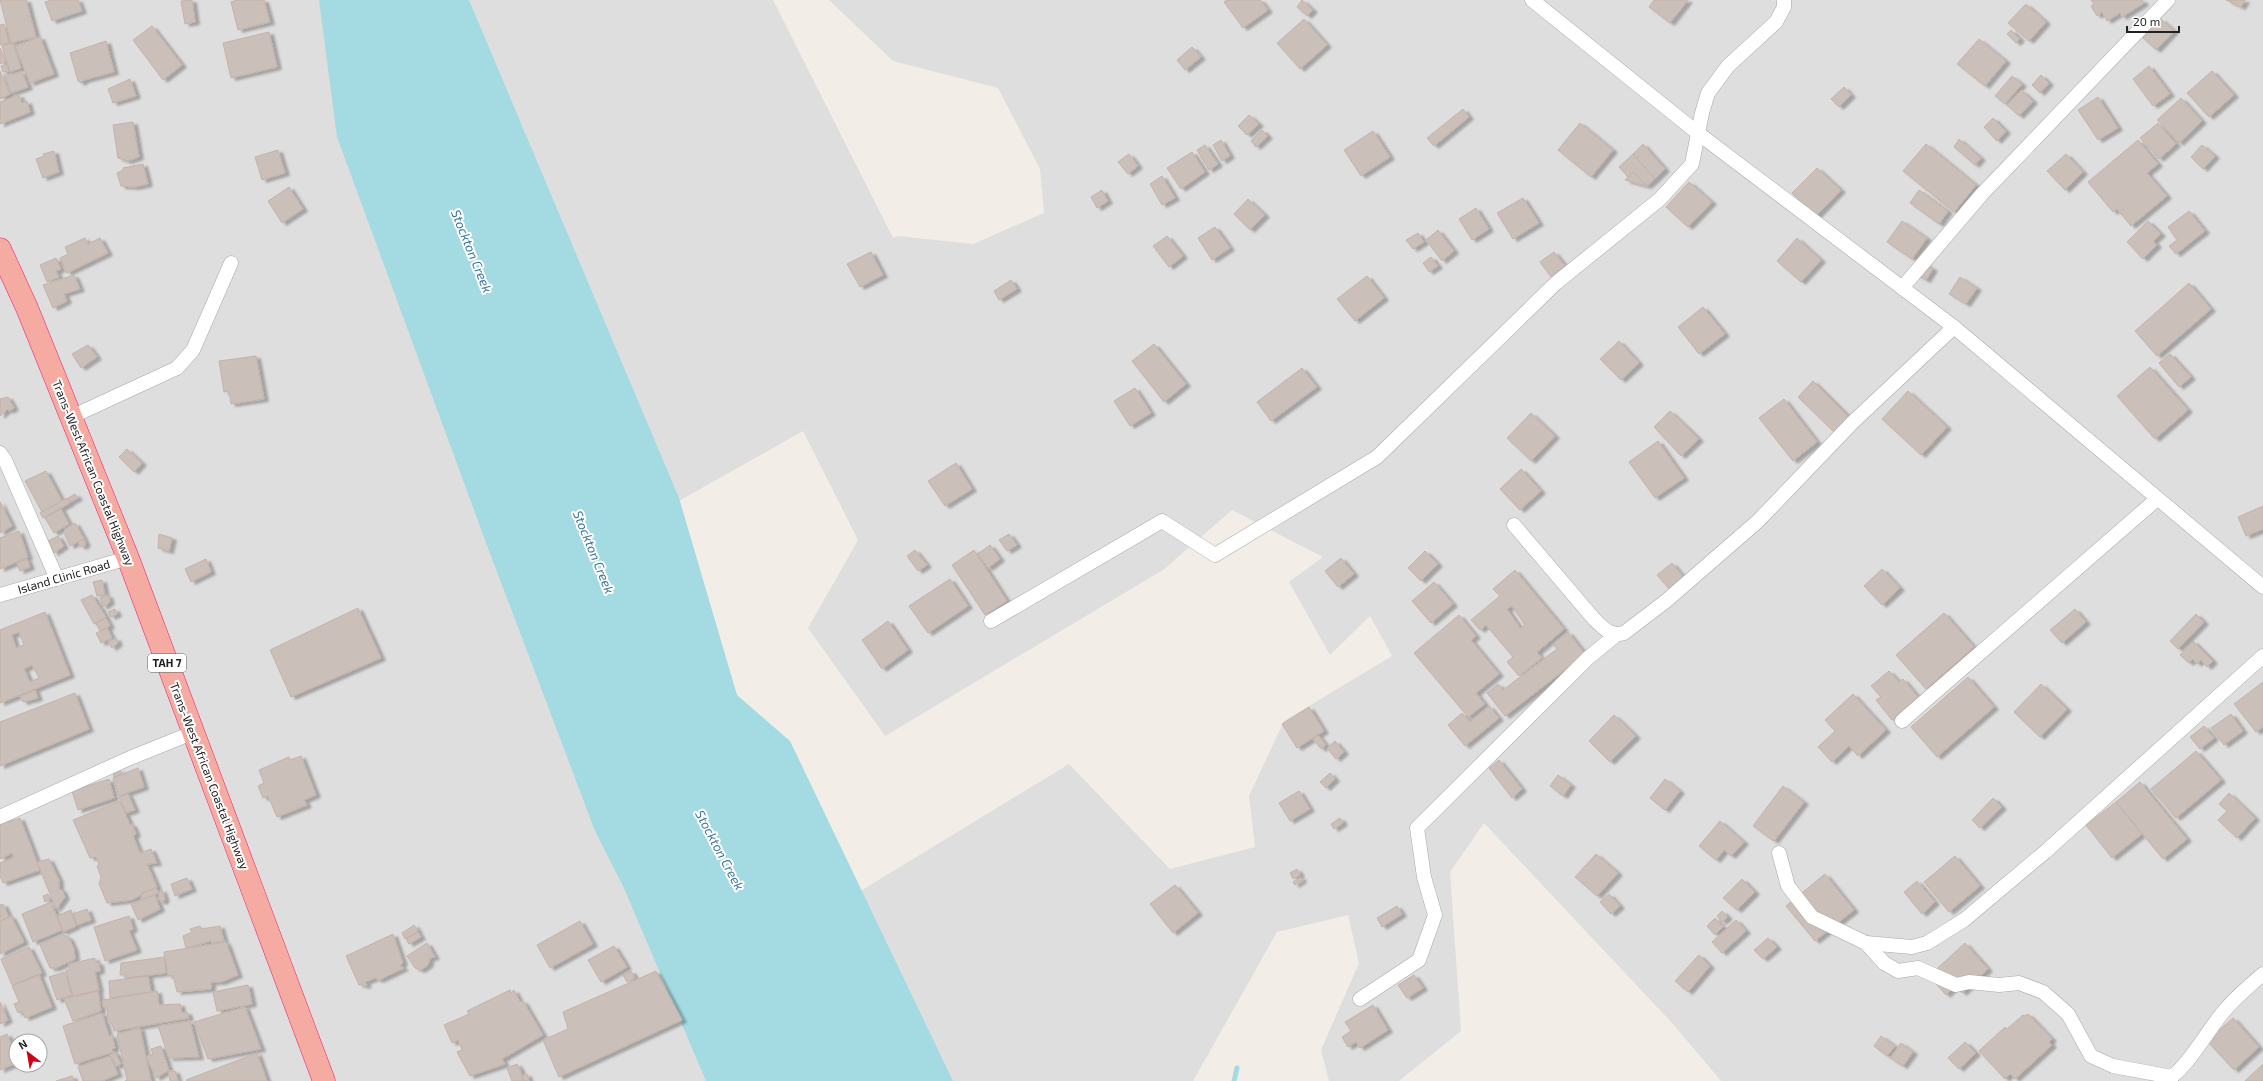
<svg xmlns="http://www.w3.org/2000/svg" width="2263" height="1081" viewBox="0 0 2263 1081" font-family="'Exo 2',sans-serif">
<style>
.residential{fill:#dfdede;fill-rule:evenodd}
.water{fill:#a4dae2}
.lines{fill:none;stroke-linecap:round;stroke-linejoin:round}
.stream{stroke:#a4dae2;stroke-width:5}
.building{fill:#cabfb9;stroke:#c5b2a8;fill-rule:evenodd;filter:url(#shadow)}
.minor-casing{stroke:#a8a8a8;stroke-width:15}
.trunk-casing{stroke:#e81c76;stroke-width:23}
.minor{stroke:#fff;stroke-width:14}
.trunk{stroke:#f6aba2;stroke-width:22}
.labels{text-anchor:middle;stroke-width:4;stroke-linejoin:round;paint-order:stroke}
.shield{fill:#fff;stroke:#646464;stroke-width:1}
.shield-label{font-size:11px;font-weight:bold;fill:#212121}
.street-label{font-size:12px;fill:#212121;stroke:#fff}
.water-label{font-size:13px;font-style:italic;fill:#3d78a0;stroke:#fff}
</style>
<defs>
<filter id="shadow"><feDropShadow dx="4.5" dy="2.5" stdDeviation="1" flood-color="#0004"/></filter>
</defs>
<rect width="100%" height="100%" fill="#f2ede7"/>
<path class="residential" d="M0 0H773L893 238 898 236 973 244 1044 213 1040 169 998 88 893 61 829 0H2263V1081H1721L1673 1024 1484 823 1450 872 1461 1031 1399 1081H1329L1321 1050 1359 963 1348 915 1277 932 1193 1081H940L854 895 1069 764 1170 869 1255 847 1249 796 1284 721 1392 656 1370 616 1330 655 1289 582 1323 557 1232 510 1163 570 885 736 808 628 858 540 803 431 555 571 756 1081H0ZM16 1041H40V1065H16Z"/>
<polygon class="water" points="319,0 469,0 679,498 737,695 790,741 953,1081 706,1081 623,886 595,831 485,540 337,137"/>
<g class="lines">
<polyline class="stream" points="1234,1081 1237,1068"/>
</g>
<g class="building">
<polygon points="0,0 26,0 36,37 11,43"/>
<polygon points="51,0 78,0 82,11 52,21 45,2"/>
<polygon points="192,0 195,22 185,24 181,1"/>
<polygon points="237,0 264,0 270,22 238,30 231,2"/>
<polygon points="1227,0 1260,0 1268,10 1243,28 1224,2"/>
<polygon points="1302,0 1313,10 1307,16 1297,7"/>
<polygon points="1654,0 1688,0 1670,23 1649,7"/>
<polygon points="2091,0 2142,0 2144,3 2122,17 2120,13 2107,21 2102,12 2097,16 2091,6 2094,4"/>
<polygon points="2226,0 2245,0 2241,7"/>
<polygon points="2026,4 2046,22 2029,41 2008,23"/>
<polygon points="1304,19 1327,45 1300,69 1277,43"/>
<polygon points="2161,19 2174,31 2156,50 2143,38"/>
<polygon points="4,24 9,43 0,45 0,25"/>
<polygon points="152,26 182,65 163,80 133,40"/>
<polygon points="2011,30 2020,39 2016,43 2007,34"/>
<polygon points="269,32 277,67 231,78 223,43"/>
<polygon points="40,37 54,74 30,83 15,46"/>
<polygon points="1979,39 2006,61 1985,86 1957,64"/>
<polygon points="106,41 114,72 84,80 81,83 78,81 70,53"/>
<polygon points="13,43 21,68 10,72 2,46"/>
<polygon points="1192,47 1201,57 1185,70 1177,60"/>
<polygon points="0,48 6,61 0,64"/>
<polygon points="7,64 9,71 3,72 1,66"/>
<polygon points="2149,66 2170,94 2153,106 2133,79"/>
<polygon points="0,71 10,94 0,99"/>
<polygon points="22,71 28,87 11,93 5,77"/>
<polygon points="2212,71 2234,95 2209,117 2187,93"/>
<polygon points="2041,75 2049,83 2040,93 2032,85"/>
<polygon points="2012,76 2022,84 2005,104 1995,96"/>
<polygon points="130,79 136,96 113,103 108,89"/>
<polygon points="1844,87 1851,95 1839,107 1831,99"/>
<polygon points="2021,90 2033,101 2019,116 2007,105"/>
<polygon points="19,95 22,103 27,101 30,112 0,124 0,102"/>
<polygon points="2098,97 2118,128 2098,140 2078,110"/>
<polygon points="2181,98 2202,121 2179,143 2157,120"/>
<polygon points="1463,109 1469,117 1434,146 1427,138"/>
<polygon points="1249,115 1259,124 1247,135 1238,126"/>
<polygon points="1993,118 2006,131 1997,141 1984,127"/>
<polygon points="133,122 139,157 128,161 118,158 113,125"/>
<polygon points="1580,123 1613,150 1591,177 1558,150"/>
<polygon points="2158,123 2176,144 2159,159 2140,138"/>
<polygon points="1262,130 1268,136 1256,147 1251,141"/>
<polygon points="1373,131 1390,157 1361,176 1344,150"/>
<polygon points="1959,139 1981,158 1975,165 1954,147"/>
<polygon points="1221,140 1230,156 1222,161 1213,145"/>
<polygon points="2138,140 2158,164 2147,173 2167,196 2131,226 2117,209 2113,212 2088,182"/>
<polygon points="1643,144 1665,169 1655,179 1633,154"/>
<polygon points="1926,144 1976,185 1954,212 1903,171"/>
<polygon points="1205,145 1218,164 1209,170 1197,150"/>
<polygon points="2202,145 2215,156 2203,169 2191,157"/>
<polygon points="278,150 285,173 262,180 255,157"/>
<polygon points="54,151 59,172 43,178 36,159 44,156 43,154"/>
<polygon points="1192,152 1205,172 1181,189 1167,168"/>
<polygon points="1129,154 1138,166 1128,174 1118,162"/>
<polygon points="1633,154 1655,179 1647,186 1634,172 1628,177 1619,167"/>
<polygon points="2066,154 2083,172 2065,190 2047,171"/>
<polygon points="143,164 148,184 135,187 121,186 117,173 123,170 123,168"/>
<polygon points="1817,168 1841,190 1816,216 1792,193"/>
<polygon points="1634,172 1647,186 1625,180"/>
<polygon points="1162,176 1175,198 1162,205 1150,184"/>
<polygon points="1689,182 1712,202 1688,227 1666,207"/>
<polygon points="289,187 303,209 282,223 268,201"/>
<polygon points="1102,190 1108,201 1097,208 1091,197"/>
<polygon points="1919,190 1948,211 1939,224 1910,203"/>
<polygon points="1523,198 1539,223 1513,239 1497,213"/>
<polygon points="1248,199 1265,215 1250,230 1234,214"/>
<polygon points="1476,208 1489,229 1472,240 1459,219"/>
<polygon points="2189,211 2205,231 2176,254 2169,246 2177,240 2168,227"/>
<polygon points="1902,221 1927,238 1912,259 1887,242"/>
<polygon points="2148,221 2161,234 2153,241 2157,245 2143,259 2127,242"/>
<polygon points="1215,227 1230,248 1212,260 1198,238"/>
<polygon points="1438,230 1454,251 1442,261 1426,240"/>
<polygon points="1418,233 1424,242 1413,249 1406,240"/>
<polygon points="1167,236 1183,256 1169,267 1153,246"/>
<polygon points="85,238 88,244 100,238 108,253 67,273 60,258 68,254 65,247"/>
<polygon points="1797,238 1821,260 1801,282 1777,261"/>
<polygon points="871,252 883,275 860,287 847,264"/>
<polygon points="1554,252 1565,266 1551,277 1540,262"/>
<polygon points="1431,257 1438,266 1429,272 1423,263"/>
<polygon points="56,258 61,269 56,271 59,277 47,282 40,265"/>
<polygon points="1924,263 1933,269 1926,280 1917,275"/>
<polygon points="74,275 80,289 64,294 67,301 53,308 43,285"/>
<polygon points="1367,276 1384,298 1355,321 1337,299"/>
<polygon points="1960,277 1977,288 1966,304 1949,294"/>
<polygon points="1011,280 1017,289 999,300 994,291"/>
<polygon points="2189,283 2211,309 2157,356 2135,331"/>
<polygon points="1703,307 1725,334 1699,354 1678,327"/>
<polygon points="1619,341 1639,363 1621,380 1600,359"/>
<polygon points="1154,344 1186,384 1164,402 1132,361"/>
<polygon points="88,345 97,357 81,368 72,354"/>
<polygon points="2170,354 2191,377 2179,387 2159,363"/>
<polygon points="256,356 264,399 231,404 229,391 224,392 219,361"/>
<polygon points="2150,367 2188,410 2155,439 2117,396"/>
<polygon points="1302,368 1317,387 1271,421 1257,402"/>
<polygon points="1813,381 1849,417 1834,432 1798,397"/>
<polygon points="1135,388 1151,413 1130,426 1114,401"/>
<polygon points="1908,391 1947,427 1921,455 1882,419"/>
<polygon points="8,397 14,408 9,411 8,409 0,416 0,399"/>
<polygon points="1784,399 1817,442 1793,461 1759,418"/>
<polygon points="1670,411 1699,439 1681,456 1654,427"/>
<polygon points="1531,413 1555,436 1531,461 1507,438"/>
<polygon points="1658,441 1684,478 1655,498 1629,462"/>
<polygon points="127,449 142,463 134,472 119,457"/>
<polygon points="956,463 972,489 945,506 928,481"/>
<polygon points="1521,469 1541,491 1520,510 1500,489"/>
<polygon points="46,471 62,501 42,512 25,481"/>
<polygon points="75,494 78,498 70,502 68,498"/>
<polygon points="67,498 70,503 43,518 40,513"/>
<polygon points="0,502 12,526 0,533"/>
<polygon points="2263,506 2263,529 2246,536 2238,517"/>
<polygon points="61,509 69,524 54,533 45,518"/>
<polygon points="75,523 84,539 70,546 65,535 65,529"/>
<polygon points="19,531 28,557 0,569 0,538"/>
<polygon points="159,534 172,538 169,551 158,548"/>
<polygon points="1009,534 1017,545 1007,551 999,540"/>
<polygon points="58,536 64,546 54,553 48,541"/>
<circle cx="82" cy="543" r="3.5"/>
<polygon points="990,545 1000,559 988,568 978,554"/>
<polygon points="915,550 927,565 918,571 907,556"/>
<polygon points="974,550 1007,601 985,615 952,565"/>
<polygon points="1425,551 1438,564 1421,581 1408,568"/>
<polygon points="1341,558 1354,574 1338,587 1325,571"/>
<polygon points="27,559 30,567 20,571 17,563"/>
<polygon points="206,559 211,572 191,582 185,569"/>
<polygon points="1672,563 1684,578 1670,590 1657,575"/>
<polygon points="1882,569 1900,588 1882,605 1864,586"/>
<path d="M1515 570 1564 629 1537 652 1542 658 1519 676 1507 662 1513 657 1486 625 1480 630 1471 620 1500 596 1493 589ZM1512 606 1525 625 1520 628 1507 609Z"/>
<polygon points="950,579 968,606 928,633 909,606"/>
<polygon points="102,580 105,595 97,596 93,582"/>
<polygon points="1434,582 1453,604 1431,623 1412,601"/>
<polygon points="92,595 106,617 94,624 81,600"/>
<polygon points="108,595 110,602 103,607 100,598"/>
<polygon points="358,608 381,658 291,697 270,650"/>
<polygon points="115,609 117,614 111,617 108,612"/>
<polygon points="2075,609 2086,622 2062,643 2050,630"/>
<path d="M45 612 70 675 0 703V630ZM19 632 24 645 16 648 12 635ZM32 665 39 678 30 682 24 669Z"/>
<polygon points="1944,613 1974,647 1926,689 1896,655"/>
<polygon points="2196,614 2204,622 2178,649 2170,641"/>
<polygon points="1459,615 1476,636 1471,640 1499,674 1476,693 1485,704 1468,717 1414,653"/>
<polygon points="106,618 110,626 100,631 96,623"/>
<polygon points="888,621 908,650 882,669 862,640"/>
<polygon points="107,628 112,638 101,643 96,633"/>
<polygon points="1568,632 1585,654 1505,716 1487,693 1498,684 1503,690 1557,649 1553,644"/>
<polygon points="116,638 118,643 112,648 108,642"/>
<polygon points="2193,641 2213,661 2207,667 2201,660 2197,664 2193,659 2189,663 2180,655"/>
<polygon points="1889,671 1899,682 1903,679 1919,698 1892,720 1876,700 1881,697 1871,686"/>
<polygon points="1968,677 1994,707 1937,757 1911,727"/>
<polygon points="2263,682 2263,727 2256,732 2234,704"/>
<polygon points="2041,684 2067,709 2040,737 2014,712"/>
<polygon points="35,690 38,698 23,702 20,696"/>
<polygon points="75,693 89,729 0,766 0,722"/>
<polygon points="1853,694 1886,730 1858,756 1849,746 1832,762 1818,747 1835,731 1825,720"/>
<polygon points="1489,706 1499,718 1465,746 1448,725 1462,713 1470,722"/>
<polygon points="1309,707 1324,731 1297,748 1282,724"/>
<polygon points="2231,714 2243,731 2224,745 2211,728"/>
<polygon points="1614,715 1636,736 1610,762 1589,741"/>
<polygon points="2204,726 2214,738 2200,749 2190,737"/>
<polygon points="1318,735 1326,745 1321,749 1313,739"/>
<polygon points="1335,741 1344,752 1336,759 1327,748"/>
<polygon points="2196,751 2221,780 2176,818 2151,789"/>
<polygon points="301,756 316,795 304,800 307,805 277,817 268,796 263,798 258,786 264,783 259,770 289,757 290,760"/>
<polygon points="1499,760 1522,789 1512,798 1489,768"/>
<polygon points="138,768 144,787 119,796 113,778"/>
<polygon points="120,770 122,774 114,777 113,773"/>
<polygon points="1330,773 1335,779 1326,788 1320,782"/>
<polygon points="1558,775 1571,785 1563,796 1550,786"/>
<polygon points="109,779 114,798 78,810 72,791"/>
<polygon points="1665,779 1680,791 1665,810 1650,798"/>
<polygon points="2140,782 2187,839 2163,859 2116,802"/>
<polygon points="1783,786 1804,802 1774,841 1753,826"/>
<polygon points="1299,791 1310,809 1290,821 1279,803"/>
<polygon points="2229,793 2255,818 2237,838 2218,820 2227,811 2219,804"/>
<polygon points="128,794 135,810 126,813 119,797"/>
<polygon points="1993,798 2002,807 1980,828 1972,820"/>
<polygon points="120,801 130,825 132,824 136,834 133,836 140,853 151,849 157,863 147,864 157,887 131,900 107,903 99,884 101,877 97,866 99,864 96,857 90,858 73,820"/>
<polygon points="2116,802 2142,834 2112,858 2086,825"/>
<polygon points="8,818 9,822 20,818 40,870 3,883 0,876 0,863 14,858 12,853 0,859 0,821"/>
<polygon points="1340,818 1343,823 1334,829 1331,824"/>
<polygon points="1720,821 1744,842 1731,856 1724,850 1716,860 1699,846"/>
<polygon points="1596,854 1618,873 1597,896 1575,877"/>
<polygon points="1955,856 1980,886 1949,912 1924,882"/>
<polygon points="49,859 59,880 59,889 62,890 65,897 56,909 37,862"/>
<polygon points="1297,869 1300,875 1293,879 1290,873"/>
<polygon points="1825,874 1854,910 1815,941 1786,906"/>
<polygon points="1301,877 1302,880 1295,885 1293,882"/>
<polygon points="187,878 192,889 175,896 171,884"/>
<polygon points="1742,879 1755,892 1737,910 1723,898"/>
<polygon points="1917,881 1935,902 1922,914 1904,892"/>
<polygon points="1175,885 1198,913 1173,933 1150,904"/>
<polygon points="156,888 158,892 157,894 141,900 142,893"/>
<polygon points="160,890 162,890 165,900 161,902 158,899"/>
<polygon points="48,894 50,900 45,902 43,896"/>
<polygon points="1609,894 1620,906 1611,914 1600,902"/>
<polygon points="155,895 160,909 138,920 131,904"/>
<polygon points="51,902 62,930 33,942 22,914"/>
<polygon points="3,904 9,917 0,921 0,905"/>
<polygon points="1397,906 1402,914 1382,927 1377,918"/>
<polygon points="87,909 91,920 77,925 73,914"/>
<polygon points="71,910 76,926 63,932 57,916"/>
<polygon points="1722,911 1728,917 1722,922 1717,916"/>
<polygon points="11,916 24,942 0,954 0,922"/>
<polygon points="129,916 133,929 129,931 137,950 105,961 94,927"/>
<polygon points="1715,918 1723,927 1715,935 1707,926"/>
<polygon points="1736,920 1746,931 1722,953 1712,942"/>
<polygon points="580,921 593,944 550,968 537,945"/>
<polygon points="414,925 418,931 405,939 402,933"/>
<polygon points="200,926 201,929 220,926 224,941 212,943 211,941 186,948 183,936 192,932 190,929"/>
<polygon points="418,932 421,937 409,944 406,939"/>
<polygon points="62,934 69,938 74,949 75,959 56,968 50,968 40,945"/>
<polygon points="393,934 403,963 400,966 404,968 379,980 375,978 365,982 367,985 364,986 361,984 359,985 346,956"/>
<polygon points="1768,938 1777,947 1763,959 1754,950"/>
<polygon points="226,942 238,975 221,982 211,982 211,989 177,992 173,975 168,976 164,952"/>
<polygon points="427,943 435,957 430,958 428,965 421,970 415,968 407,956"/>
<polygon points="1965,943 1988,969 1962,993 1955,986 1946,995 1929,976"/>
<polygon points="614,946 627,967 601,982 588,960"/>
<polygon points="29,947 42,973 12,985 1,959"/>
<polygon points="1699,955 1710,966 1688,992 1675,981"/>
<polygon points="164,957 166,973 126,978 126,975 120,975 121,963"/>
<polygon points="95,958 95,962 99,963 100,971 95,972 99,990 73,996 66,970 70,970 69,964"/>
<polygon points="631,971 635,978 627,982 623,975"/>
<polygon points="656,971 682,1020 559,1077 543,1040 568,1029 563,1012"/>
<polygon points="65,972 72,995 57,1000 49,977"/>
<polygon points="39,975 52,1007 25,1018 22,1011 18,1013 14,1004 19,1002 12,986"/>
<polygon points="1414,975 1423,988 1407,998 1398,985"/>
<polygon points="148,976 151,992 110,998 109,981"/>
<polygon points="248,985 252,1004 217,1011 213,992"/>
<polygon points="510,990 511,993 514,990 520,1002 523,1001 543,1035 502,1059 505,1064 470,1076 457,1052 462,1050 458,1040 452,1043 444,1025 469,1014 467,1011"/>
<polygon points="98,991 101,1011 73,1021 64,999"/>
<polygon points="157,991 159,1005 180,1004 182,1013 187,1012 189,1018 114,1031 112,1023 108,1023 107,1006 103,1007 103,1000"/>
<polygon points="0,1002 8,1020 0,1024"/>
<polygon points="1373,1005 1388,1030 1360,1048 1356,1042 1348,1047 1342,1037 1351,1031 1345,1022"/>
<polygon points="245,1007 261,1049 208,1059 194,1022"/>
<polygon points="102,1013 109,1036 112,1035 115,1048 112,1049 113,1052 75,1064 63,1026"/>
<polygon points="2028,1014 2052,1039 2049,1042 2052,1045 2015,1079 2010,1074 2005,1079 1979,1051 2005,1027 2007,1029 2023,1015 2024,1016"/>
<polygon points="2233,1018 2259,1047 2234,1070 2207,1041"/>
<polygon points="190,1021 199,1057 169,1058 158,1026"/>
<polygon points="140,1028 151,1081 125,1081 127,1080 117,1034"/>
<polygon points="7,1034 16,1054 16,1063 0,1070 0,1037"/>
<polygon points="1881,1036 1895,1046 1887,1056 1874,1046"/>
<polygon points="1965,1042 1976,1053 1959,1069 1948,1058"/>
<polygon points="1901,1043 1913,1052 1903,1066 1890,1058"/>
<polygon points="161,1046 169,1070 156,1078 146,1056 153,1054 151,1049"/>
<polygon points="115,1052 121,1064 116,1066 110,1054"/>
<polygon points="257,1053 267,1081 187,1081 186,1080"/>
<polygon points="110,1056 118,1074 102,1081 83,1081 78,1067"/>
<polygon points="517,1064 520,1069 523,1081 512,1081 507,1068"/>
<polygon points="2263,1064 2263,1081 2245,1081"/>
<polygon points="168,1071 175,1071 178,1081 170,1081"/>
<polygon points="527,1074 529,1081 524,1081 522,1075"/>
<polygon points="72,1076 74,1081 56,1081"/>
</g>
<g class="lines">
<g class="minor-casing">
<g id="minor">
<polyline points="1532,0 1699,134 1954,327 2263,587"/>
<polyline points="1902,288 1982,194 2168,0"/>
<polyline points="71,417 177,368 193,350 231,263"/>
<polyline points="0,453 5,460 57,579"/>
<path d="M1514 525 1594 619C1603 628 1611 637 1624 633L1666 601 1758 521 1853 422 1954 327"/>
<polyline points="0,595 128,558"/>
<polyline points="991,621 1162,521 1215,555 1377,457 1556,283 1660,199 1692,164 1702,113 1708,93 1728,66 1776,22 1784,7 1784,0"/>
<polyline points="1902,721 2157,499"/>
<polyline points="0,817 130,758 192,733"/>
<polyline points="1779,853 1788,886 1812,917 1866,943 1884,963 1898,971 1918,968 1956,985 1969,982 1999,985 2019,983 2043,992 2068,1014 2091,1056 2113,1066 2172,1077"/>
<polyline points="1866,943 1912,947 1927,943 1964,920 2045,852 2263,656"/>
<polyline points="1360,999 1419,960 1435,915 1424,877 1417,828 1588,658 1616,635"/>
<path d="M2165 1081C2187 1070 2208 1029 2225 1010 2236 997 2250 985 2263 974"/>
</g>
</g>
<g class="trunk-casing">
<polyline id="trunk" points="0,249 27,308 128,558 324,1081"/>
</g>
<use href="#minor" class="minor"/>
<use href="#trunk" class="trunk"/>
</g>
<g class="labels">
<rect class="shield" x="148" y="654" width="38" height="18" rx="3"/>
<g class="shield-label">
<text x="167" y="667">TAH 7</text>
</g>
<g class="street-label">
<text transform="translate(93 473) rotate(68)" y="4">Trans-West African Coastal Highway</text>
<text transform="translate(64 577) rotate(-16)" y="4">Island Clinic Road</text>
<text transform="translate(209 776) rotate(69)" y="4">Trans-West African Coastal Highway</text>
</g>
<g class="water-label">
<text transform="translate(472 251) rotate(68)" y="5">Stockton Creek</text>
<text transform="translate(594 552) rotate(68)" y="5">Stockton Creek</text>
<text transform="translate(720 850) rotate(62)" y="5">Stockton Creek</text>
</g>
</g>
<g transform="translate(28 1053) rotate(329)"><circle r="19" fill="#ffffff" stroke="#a6a6a6"/>
<path d="M0-3L7 15L0 10L-7 15Z" fill="#d10015"/>
<text y="-6" font-size="11" font-weight="bold" text-anchor="middle" fill="#212121">N</text>
</g>
<path d="M2127 26v6h52v-6" fill="none" stroke="#212121" stroke-width="2"/>
<text x="2133" y="26" font-size="12" fill="#212121" stroke="#ffffff" stroke-width="3" paint-order="stroke">20 m</text>
</svg>
